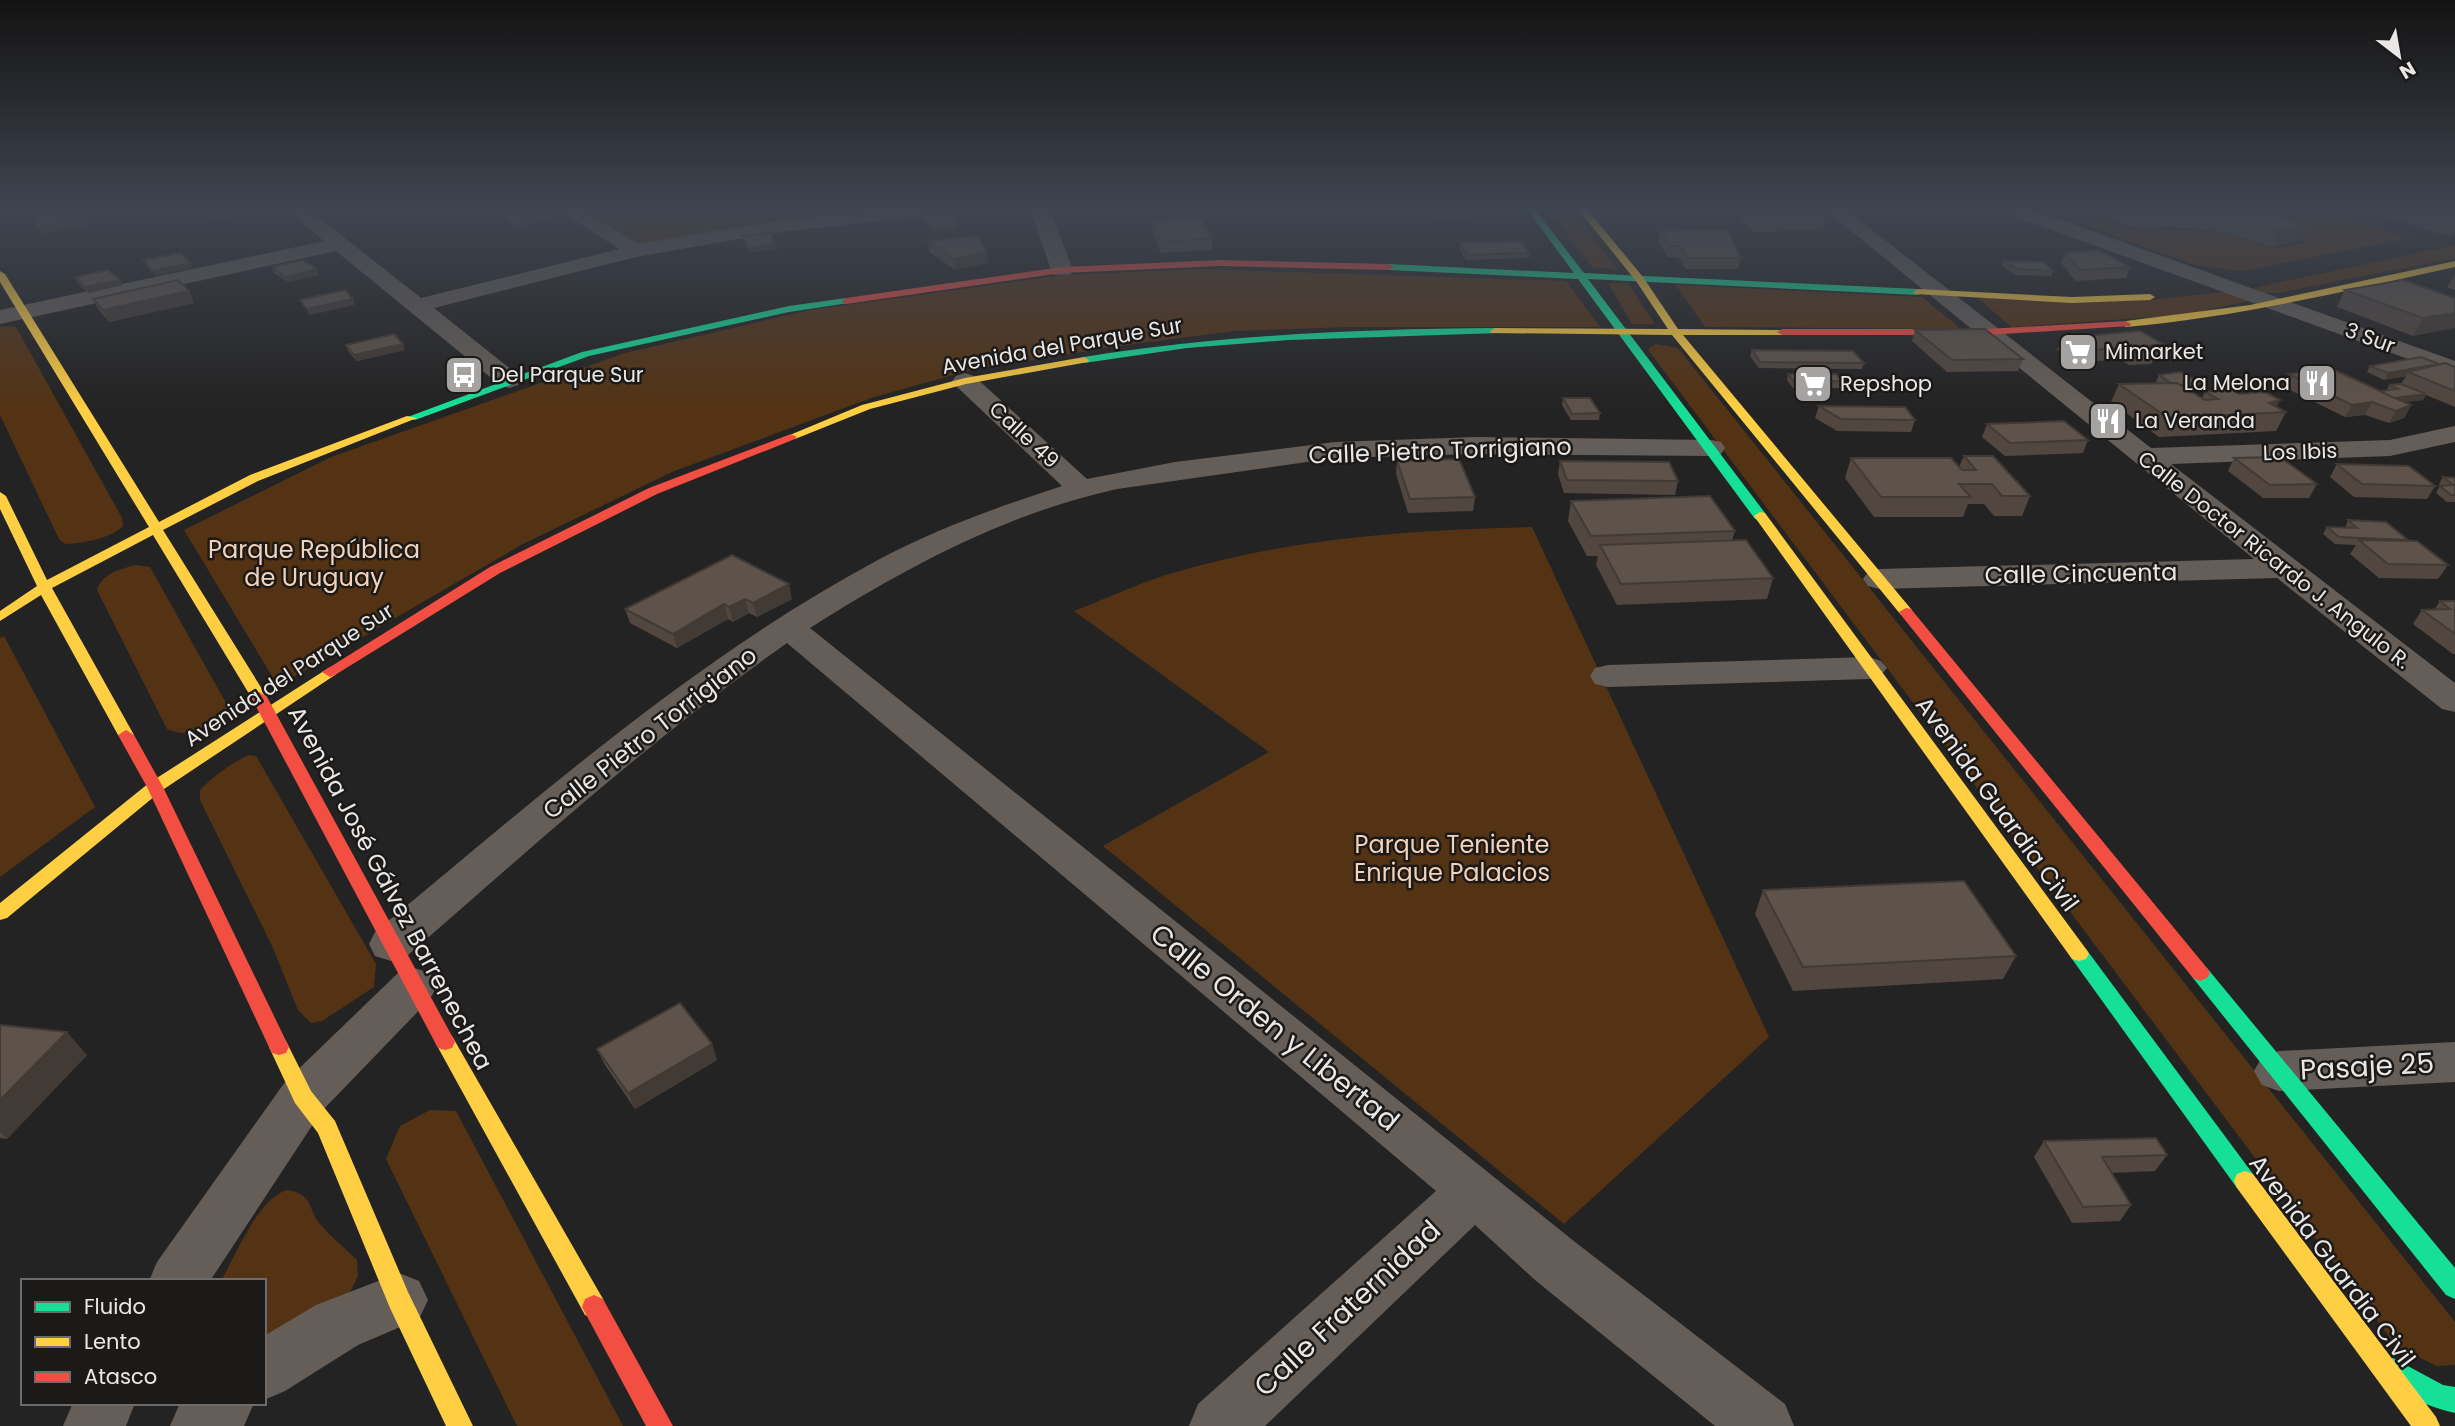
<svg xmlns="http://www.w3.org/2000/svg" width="2455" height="1426" viewBox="0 0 2455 1426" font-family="Poppins,sans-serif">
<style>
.green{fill:#543314}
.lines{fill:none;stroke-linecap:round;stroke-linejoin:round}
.street{fill:#655e58;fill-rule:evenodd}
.fast{fill:#16e098;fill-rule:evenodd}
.slow{fill:#ffcf43;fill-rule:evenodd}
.jam{fill:#f24e42;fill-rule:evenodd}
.wall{fill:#514740}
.shaded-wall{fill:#423a34}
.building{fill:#5e534a;stroke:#423a34;stroke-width:2}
.labels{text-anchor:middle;stroke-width:5;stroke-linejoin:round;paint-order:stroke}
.far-street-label{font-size:21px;fill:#eae8e7;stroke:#1c1a18}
.far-poi-label{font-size:21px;fill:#eae8e7;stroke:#1c1a18;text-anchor:start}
.street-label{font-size:24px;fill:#eae8e7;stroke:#1c1a18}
.park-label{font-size:24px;fill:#f3d2b9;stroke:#1c1a18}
.near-street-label{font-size:28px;fill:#eae8e7;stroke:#1c1a18}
</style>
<rect width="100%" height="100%" fill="#242323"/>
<g class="green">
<polygon points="585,208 898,208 640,248"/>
<polygon points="1548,208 1570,208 1618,270 1592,267"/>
<polygon points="2325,212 2410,238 2242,271 2194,265 2079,223 2103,220 2129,229 2220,232 2275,249 2306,242 2255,225"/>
<polygon points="2455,245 2455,258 2277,293 2263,293 2253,288"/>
<polygon points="1204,269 1566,281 1600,327 1347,327 1234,331 1119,346 967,371 871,398 672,472 521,545 278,686 184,530 331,457 625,353 810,310 1064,275"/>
<polygon points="1608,283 1628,283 1655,324 1632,324"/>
<polygon points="1676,285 1922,297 1961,329 1705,327"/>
<polygon points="2229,291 2253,300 2184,315 2011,327 1978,298 2150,300"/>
<path d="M11 326 16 327 122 518 123 526C110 539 83 543 65 544L59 539 0 415V327Z"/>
<polygon points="1656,344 1678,348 2455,1322 2455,1365 2437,1366 2397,1347 1649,351 1649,348"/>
<path d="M1532 527 1769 1037 1564 1224 1103 846 1269 752 1074 611C1105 599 1137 584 1169 574 1289 538 1407 530 1532 527Z"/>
<path d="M136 565 150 567 227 705 228 712 221 723C203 730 186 738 167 729L97 590C102 573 121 569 136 565Z"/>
<polygon points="4,636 95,807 0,877 0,638"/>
<path d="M249 755 256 756 376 964 374 987 322 1021 311 1023 298 1010 273 948 200 800V790C214 776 231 763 249 755Z"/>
<polygon points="430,1110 456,1111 623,1426 517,1426 386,1159 400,1126"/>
<path d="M288 1190C314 1195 307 1208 320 1224 331 1237 345 1248 357 1260L358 1276 346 1300 264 1358V1281H221C235 1256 260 1195 288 1190Z"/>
</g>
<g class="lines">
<g class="street">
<path d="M286 208H307L421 298 619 249 556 208H579L639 244C742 226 844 208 949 208L940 214 772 233 636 257 434 308 518 375 522 380 518 385 509 388 500 385 336 251 0 324V310L324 241Z"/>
<polygon points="1030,208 1049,208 1073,270 1070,275 1054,275 1051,270"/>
<polygon points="1823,208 1844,208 2151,448 2390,440 2455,426 2455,442 2390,456 2171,464 2455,683 2455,712 2442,709 2277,578 1879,589 1868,586 1863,579 1868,572 1879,569 2254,559"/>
<polygon points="2000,208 2028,208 2455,361 2455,376 2002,212"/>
<path d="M965 373 974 376 1087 479 1175 462 1335 442 1476 437 1711 440 1721 442 1725 448 1721 454 1711 456 1476 454 1335 458 1117 489C1007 513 905 568 810 628L1575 1242 1785 1404 1794 1426H1715L1535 1280 1475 1225 1265 1426H1189L1198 1404 1436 1191 787 643C652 738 531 848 407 956L391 961 375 956 369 944 375 932C535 800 692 660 876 561 935 529 998 507 1062 486L956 386 952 381 956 376Z"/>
<polygon points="1869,657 1881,661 1887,668 1881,675 1869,679 1608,687 1595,684 1590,676 1595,668 1608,665"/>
<polygon points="414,968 430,973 437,986 430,999 321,1112 210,1281 149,1281 157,1262 285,1082 398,973"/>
<polygon points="2455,1042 2455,1082 2279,1091 2262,1085 2254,1071 2262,1057 2279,1051"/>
<polygon points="399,1273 419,1281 428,1300 419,1319 358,1345 285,1391 264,1400 264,1336 316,1305"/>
<polygon points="73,1403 135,1403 126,1426 63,1426"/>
<polygon points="254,1403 244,1426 170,1426 180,1403"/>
</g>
<g class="fast">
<polygon points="1526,208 1534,208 1584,273 1918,289 1923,292 1918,295 1588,279 1765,513 1766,516 1760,520 1755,519 1578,279 1389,270 1384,267 1389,264 1574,273"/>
<polygon points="846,298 851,301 849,303 789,312 589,356 415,420 405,418 582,352 789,306"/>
<path d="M1495 328 1500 331 1499 333 1289 340 1187 348 1084 363 1079 360 1084 357C1221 335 1357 329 1495 328Z"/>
<polygon points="2079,947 2086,949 2253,1174 2256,1181 2253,1188 2245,1191 2237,1188 2072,959 2069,954 2072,949"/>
<polygon points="2200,965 2207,968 2455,1268 2455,1299 2446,1295 2193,978 2190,973 2193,968"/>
<path d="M2393 1358 2443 1385 2455 1387V1413C2434 1409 2388 1391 2380 1371L2384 1362Z"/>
</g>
<g class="slow">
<polygon points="1577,208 1586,208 1643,277 1678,329 1786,330 1786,334 1782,335 1683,335 1911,609 1913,612 1911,615 1901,615 1672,335 1491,333 1490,331 1495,328 1668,329 1636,281"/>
<path d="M2455 261V267C2346 291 2238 317 2126 327L2121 324 2126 321 2250 305Z"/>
<polygon points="0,271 5,274 159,522 250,475 407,416 417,418 258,481 163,530 267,697 264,700 259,702 251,697 153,535 52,588 134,735 132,739 126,740 118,735 41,595 0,621 0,611 37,586 0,509 0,492 6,496 47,580 149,527 0,282"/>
<polygon points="1918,289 2072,297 2150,294 2155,297 2150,300 2072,303 1915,294 1913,292"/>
<polygon points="1084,357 1089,360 1088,362 966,384 870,409 795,439 787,439 785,437 862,405 965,378"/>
<polygon points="1760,512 1765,513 2086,949 2089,954 2086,959 2079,961 2072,959 1754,516"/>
<polygon points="330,667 338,672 335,675 161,791 7,918 0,920 0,903 149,783"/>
<polygon points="445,1034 452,1036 603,1299 606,1307 603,1315 594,1319 585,1315 435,1042 438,1036"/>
<polygon points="279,1039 286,1041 311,1091 335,1121 408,1292 473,1426 446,1426 390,1308 318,1133 295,1103 269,1047 272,1041"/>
<polygon points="2245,1171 2253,1174 2436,1417 2440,1426 2411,1426 2237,1188 2234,1181 2237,1174"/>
</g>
<g class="jam">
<polygon points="1221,260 1389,264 1394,267 1389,270 1221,266 1062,273 846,304 841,301 846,298 1062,267"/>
<polygon points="2126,321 2131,324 2130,326 1987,335 1782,335 1777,332 1782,329 1987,329"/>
<polygon points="791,434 797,437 795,439 657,494 500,573 335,675 330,677 322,672 490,567 649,488"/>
<polygon points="1906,608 1911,609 2207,968 2210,973 2207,978 2200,981 2193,978 1901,615 1899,612"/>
<polygon points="259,692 267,697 452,1036 455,1042 452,1048 445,1050 438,1048 251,697"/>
<polygon points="126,730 134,735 163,787 289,1047 286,1053 279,1055 272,1053 269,1047 147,787 118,735"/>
<polygon points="594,1295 603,1299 673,1426 646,1426 582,1307 585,1299"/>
</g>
</g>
<g class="wall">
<polygon points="1072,208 1109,208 1109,214 1074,215"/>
<polygon points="1432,208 1481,208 1484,211 1484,216 1438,219 1432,211"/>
<polygon points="1868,208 1919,208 1919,210 1875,212"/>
<polygon points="2114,208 2314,208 2274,216 2299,241 2272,247 2223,232 2174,227 2134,228 2110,219"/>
<polygon points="2358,208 2455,208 2455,234 2449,236"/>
<polygon points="203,210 253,213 213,221 206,215"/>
<polygon points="1743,210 1825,218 1822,229 1756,232 1741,220"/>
<polygon points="30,213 85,214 91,224 44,233 36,224"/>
<polygon points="921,213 958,229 935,232 922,218"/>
<polygon points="552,214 553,219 517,227 506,221 505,216"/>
<polygon points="1152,220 1212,239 1212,250 1161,253 1152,231"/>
<polygon points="1660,231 1741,258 1738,269 1686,269 1678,257 1668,257 1658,241"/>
<polygon points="928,241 988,263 955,270 929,252"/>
<polygon points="1460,242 1529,253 1529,258 1466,260 1459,248"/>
<polygon points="2065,253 2130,267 2126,278 2075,281 2061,263"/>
<polygon points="2004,261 2053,271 2051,276 2016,275 2002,266"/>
<polygon points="272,267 319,275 288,282 274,273"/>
<polygon points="2454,276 2455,276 2455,290 2447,287"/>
<polygon points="75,277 123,285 88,293 78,283"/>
<polygon points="2345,290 2455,298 2413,336 2337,307"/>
<polygon points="189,291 194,303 109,322 99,310 93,299"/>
<polygon points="1915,330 2023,359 2018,371 1947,372 1912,341"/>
<polygon points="2062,338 2163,344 2158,356 2155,356 2151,364 2129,365 2119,359 2078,363 2057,350"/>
<polygon points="346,345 405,350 357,361 348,351"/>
<polygon points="1752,350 1864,363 1862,369 1759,368 1750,356"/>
<polygon points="2438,365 2455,367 2455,407 2426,395 2423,400 2405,402 2411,405 2404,418 2389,423 2365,415 2345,417 2282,386 2289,374 2380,391 2387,390 2389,385 2401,384 2406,376 2384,380 2367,372 2370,366"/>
<polygon points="1788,374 1842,381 1840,388 1793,388 1787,380"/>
<polygon points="2159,375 2200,383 2197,390 2189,390 2202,398 2205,392 2238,394 2277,407 2286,412 2276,431 2159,437 2111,402 2119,384 2159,384 2156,382"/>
<polygon points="1563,398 1600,413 1599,420 1571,420 1562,405"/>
<polygon points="1819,406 1915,420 1911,432 1837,431 1815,418"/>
<polygon points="1987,424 2088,440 2083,453 2005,456 1982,437"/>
<polygon points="1964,456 2030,496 2022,516 1994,516 1984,504 1968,504 1963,517 1874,517 1845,478 1851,458 1959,467"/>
<polygon points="2234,458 2317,484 2309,498 2263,498 2228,471"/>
<polygon points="1397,461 1475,497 1473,511 1408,513 1396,474"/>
<polygon points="1560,461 1678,481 1675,495 1564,493 1558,474"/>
<polygon points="2337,464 2435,486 2427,499 2354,497 2330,477"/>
<polygon points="2443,477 2455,478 2455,502 2447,502 2436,493 2440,486 2442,486 2439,484"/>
<polygon points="1571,501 1735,531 1732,540 1773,578 1767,599 1617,605 1596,565 1598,556 1587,556 1568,521"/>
<polygon points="2348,520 2408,540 2407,541 2448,565 2438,579 2379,578 2350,554 2356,545 2335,544 2323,534 2327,527 2345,528"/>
<polygon points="732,555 792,599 757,617 749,613 733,622 728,619 677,648 630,623 625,609"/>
<polygon points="2440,601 2455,601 2455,654 2453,654 2413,624 2422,610 2435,609"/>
<polygon points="1763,890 2016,956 2003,979 1793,991 1755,914"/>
<polygon points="0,1025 87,1055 7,1139 0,1138"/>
<polygon points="712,1044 717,1060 635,1109 605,1065 597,1049"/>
<polygon points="2044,1141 2167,1155 2155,1171 2111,1173 2131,1205 2120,1221 2072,1223 2034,1157"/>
</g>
<g class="shaded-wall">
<polygon points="32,208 52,208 33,212"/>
<polygon points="247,208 251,208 253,213 213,221 210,215"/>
<polygon points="2245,208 2314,208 2245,221"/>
<polygon points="85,214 91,224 44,233 39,223"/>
<polygon points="552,214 553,219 517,227 515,222"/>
<polygon points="957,223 958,229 935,232 934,227"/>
<polygon points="2306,225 2299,241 2272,247 2279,231"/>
<polygon points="2455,225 2455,234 2449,236"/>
<polygon points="776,244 777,249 749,253 748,248"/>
<polygon points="987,252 988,263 955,270 954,259"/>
<polygon points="190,263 193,268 155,276 152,271"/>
<polygon points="317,269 319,275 288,282 285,277"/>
<polygon points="120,280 123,285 88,293 85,287"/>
<polygon points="189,291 194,303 109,322 103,310"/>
<polygon points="353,299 355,305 309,315 307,309"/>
<polygon points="2455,313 2455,328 2413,336 2423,318"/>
<polygon points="403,344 405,350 357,361 354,355"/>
<polygon points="2439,364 2413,374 2408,372 2406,376 2384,380 2388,373"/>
<polygon points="2426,394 2423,400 2381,405 2385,399"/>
<polygon points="2280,400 2274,413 2269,403"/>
<polygon points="2372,402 2365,415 2345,417 2352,405"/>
<polygon points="2411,405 2404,418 2389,423 2396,411"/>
<polygon points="789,584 792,599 757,617 753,603"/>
<polygon points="745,599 749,613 733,622 729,607"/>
<polygon points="724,604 728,619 677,648 673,634"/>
<polygon points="67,1032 87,1055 7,1139 0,1132 0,1100"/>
<polygon points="712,1044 717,1060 635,1109 628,1093"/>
</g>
<g class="building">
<polygon points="57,208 80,208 85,214 39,223 30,213"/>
<polygon points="210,208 247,208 210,215 203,210"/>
<polygon points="540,208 552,214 515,222 505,216"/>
<polygon points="1073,208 1109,208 1073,210"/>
<polygon points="1434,208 1481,208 1484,211 1438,214"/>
<polygon points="1779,208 1810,208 1825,218 1759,221 1743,210"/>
<polygon points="2128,208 2250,208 2306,225 2279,231 2230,216 2180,212 2140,212"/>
<polygon points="944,210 957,223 934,227 921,213"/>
<polygon points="1200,217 1212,239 1161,242 1152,220"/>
<polygon points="1727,230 1741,258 1688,258 1680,246 1670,246 1660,231"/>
<polygon points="770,233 776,244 748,248 742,236"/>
<polygon points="978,236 987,252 954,259 928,241"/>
<polygon points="1521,241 1529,253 1467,255 1460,242"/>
<polygon points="2099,250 2130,267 2080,270 2065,253"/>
<polygon points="181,253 190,263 152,271 143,260"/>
<polygon points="303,260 317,269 285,277 272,267"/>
<polygon points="2004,261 2044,262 2053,271 2018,269"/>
<polygon points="108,270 120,280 85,287 75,277"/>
<polygon points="178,280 189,291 103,310 93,299"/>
<polygon points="2403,280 2455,298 2455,313 2423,318 2345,290"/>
<polygon points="345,290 353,299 307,309 300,300"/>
<polygon points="1985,329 2023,359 1952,360 1915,330"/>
<polygon points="2140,331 2163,344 2146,346 2157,352 2134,353 2124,347 2083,351 2062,338"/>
<polygon points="394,334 403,344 354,355 346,345"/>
<polygon points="1752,350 1853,351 1864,363 1760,362"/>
<polygon points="2421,357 2439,364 2388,373 2370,366"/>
<polygon points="2445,363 2455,367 2455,391 2408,372"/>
<polygon points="2332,369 2411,405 2396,411 2372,402 2352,405 2289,374"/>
<polygon points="2180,372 2200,383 2180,385 2177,383 2171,383 2159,375"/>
<polygon points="1788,374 1836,374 1842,381 1794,382"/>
<polygon points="2177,383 2205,400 2218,399 2205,392 2232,389 2238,394 2265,392 2280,400 2269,403 2286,412 2168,418 2119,384"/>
<polygon points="2401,384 2426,394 2394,398 2380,391 2398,389 2389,385"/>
<polygon points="1563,398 1590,398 1600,413 1572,414"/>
<polygon points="1819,406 1905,407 1915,420 1841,419"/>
<polygon points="2064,421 2088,440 2010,443 1987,424"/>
<polygon points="1964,456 1993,456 2030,496 2002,496 1992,484 1959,484 1971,497 1881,497 1851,458 1951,458 1962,470 1976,470"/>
<polygon points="2280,457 2317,484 2270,485 2234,458"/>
<polygon points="1459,459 1475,497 1410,499 1397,461"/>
<polygon points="1560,461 1669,462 1678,481 1567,480"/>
<polygon points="2337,464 2409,466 2435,486 2362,484"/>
<polygon points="2443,477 2455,478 2455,495 2451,495 2440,486 2453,485"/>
<polygon points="1710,496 1735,531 1591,536 1571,501"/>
<polygon points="2348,520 2386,522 2408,540 2339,537 2327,527 2357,528"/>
<polygon points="1746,540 1773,578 1621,584 1600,545"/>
<polygon points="2359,540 2417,541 2448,565 2388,564"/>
<polygon points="732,555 789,584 753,603 745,599 729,607 724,604 673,634 625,609"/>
<polygon points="2440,601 2455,601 2455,634 2422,610 2450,609"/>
<polygon points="1964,881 2016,956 1803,967 1763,890"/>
<polygon points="680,1003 712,1044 628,1093 597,1049"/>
<polygon points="0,1025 67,1032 0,1100"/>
<polygon points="2156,1138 2167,1155 2102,1157 2131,1205 2083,1207 2044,1141"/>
</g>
<linearGradient id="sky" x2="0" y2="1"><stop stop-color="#141313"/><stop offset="0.51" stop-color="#3f4550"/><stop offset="1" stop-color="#3f4550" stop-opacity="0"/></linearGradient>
<rect width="2455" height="408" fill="url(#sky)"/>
<defs>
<g id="supermarket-square" transform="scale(2.0125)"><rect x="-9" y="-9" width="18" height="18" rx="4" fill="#a5a3a2" stroke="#1c1a18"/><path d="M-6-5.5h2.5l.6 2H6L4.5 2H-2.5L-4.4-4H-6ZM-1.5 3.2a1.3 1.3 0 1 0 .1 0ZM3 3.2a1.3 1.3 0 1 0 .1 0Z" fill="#fff"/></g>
<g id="bus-square" transform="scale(2.0125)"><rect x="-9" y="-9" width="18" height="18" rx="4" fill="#a5a3a2" stroke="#1c1a18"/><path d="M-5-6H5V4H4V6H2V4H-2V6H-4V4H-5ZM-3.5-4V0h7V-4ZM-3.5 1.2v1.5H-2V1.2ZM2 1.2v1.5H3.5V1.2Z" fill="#fff"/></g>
<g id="restaurant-square" transform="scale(2.0125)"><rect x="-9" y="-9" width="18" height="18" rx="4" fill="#a5a3a2" stroke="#1c1a18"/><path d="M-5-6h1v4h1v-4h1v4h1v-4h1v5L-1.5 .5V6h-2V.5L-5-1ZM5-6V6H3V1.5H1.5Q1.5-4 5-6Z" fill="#fff"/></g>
</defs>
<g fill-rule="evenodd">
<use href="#supermarket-square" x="2078" y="352"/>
<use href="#bus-square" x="464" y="375"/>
<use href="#restaurant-square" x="2317" y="383"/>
<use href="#supermarket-square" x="1813" y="384"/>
<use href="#restaurant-square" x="2108" y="421"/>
</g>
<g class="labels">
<g class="far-street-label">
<text transform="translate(2370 338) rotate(20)" y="7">3 Sur</text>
<text transform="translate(1062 346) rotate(-10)" y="7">Avenida del Parque Sur</text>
<text transform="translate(1024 435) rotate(43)" y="7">Calle 49</text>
<text transform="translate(2300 452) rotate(-2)" y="7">Los Ibis</text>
<text transform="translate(2274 560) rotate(38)" y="7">Calle Doctor Ricardo J. Angulo R.</text>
<text transform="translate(289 675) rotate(-33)" y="7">Avenida del Parque Sur</text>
</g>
<g class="far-poi-label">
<text x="2105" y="359">Mimarket</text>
<text x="491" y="382">Del Parque Sur</text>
<text x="2290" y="390" text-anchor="end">La Melona</text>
<text x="1840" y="391">Repshop</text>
<text x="2135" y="428">La Veranda</text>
</g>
<g class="street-label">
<text transform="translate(1440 451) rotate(-2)" y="8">Calle Pietro Torrigiano</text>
<text transform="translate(2081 574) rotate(-1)" y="8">Calle Cincuenta</text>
<text transform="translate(650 733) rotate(-38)" y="8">Calle Pietro Torrigiano</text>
<text transform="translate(1997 804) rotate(54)" y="8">Avenida Guardia Civil</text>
<text transform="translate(390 888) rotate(62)" y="8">Avenida José Gálvez Barrenechea</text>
<text transform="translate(2332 1261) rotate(53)" y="8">Avenida Guardia Civil</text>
</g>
<g class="park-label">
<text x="314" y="558">Parque República<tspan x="314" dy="28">de Uruguay</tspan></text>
<text x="1452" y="853">Parque Teniente<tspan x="1452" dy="28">Enrique Palacios</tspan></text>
</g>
<g class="near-street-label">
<text transform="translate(1275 1027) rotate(39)" y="10">Calle Orden y Libertad</text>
<text transform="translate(2367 1066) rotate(-3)" y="10">Pasaje 25</text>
<text transform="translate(1347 1308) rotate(-43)" y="10">Calle Fraternidad</text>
</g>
</g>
<rect x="21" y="1279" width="245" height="126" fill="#1c1a18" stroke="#6e6c6b" stroke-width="2"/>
<rect x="35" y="1302" width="35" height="10" fill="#16e098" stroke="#6e6c6b" stroke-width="2"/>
<text x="84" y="1314" font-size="21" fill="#eae8e7">Fluido</text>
<rect x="35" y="1337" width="35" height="10" fill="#ffcf43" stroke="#6e6c6b" stroke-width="2"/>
<text x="84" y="1349" font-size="21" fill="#eae8e7">Lento</text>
<rect x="35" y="1372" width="35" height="10" fill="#f24e42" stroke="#6e6c6b" stroke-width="2"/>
<text x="84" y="1384" font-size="21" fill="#eae8e7">Atasco</text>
<g transform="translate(2399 56) rotate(149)" stroke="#1c1a18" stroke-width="5" paint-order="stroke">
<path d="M0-5L12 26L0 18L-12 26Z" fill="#eae8e7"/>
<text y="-10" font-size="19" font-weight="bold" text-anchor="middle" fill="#eae8e7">N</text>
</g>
</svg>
